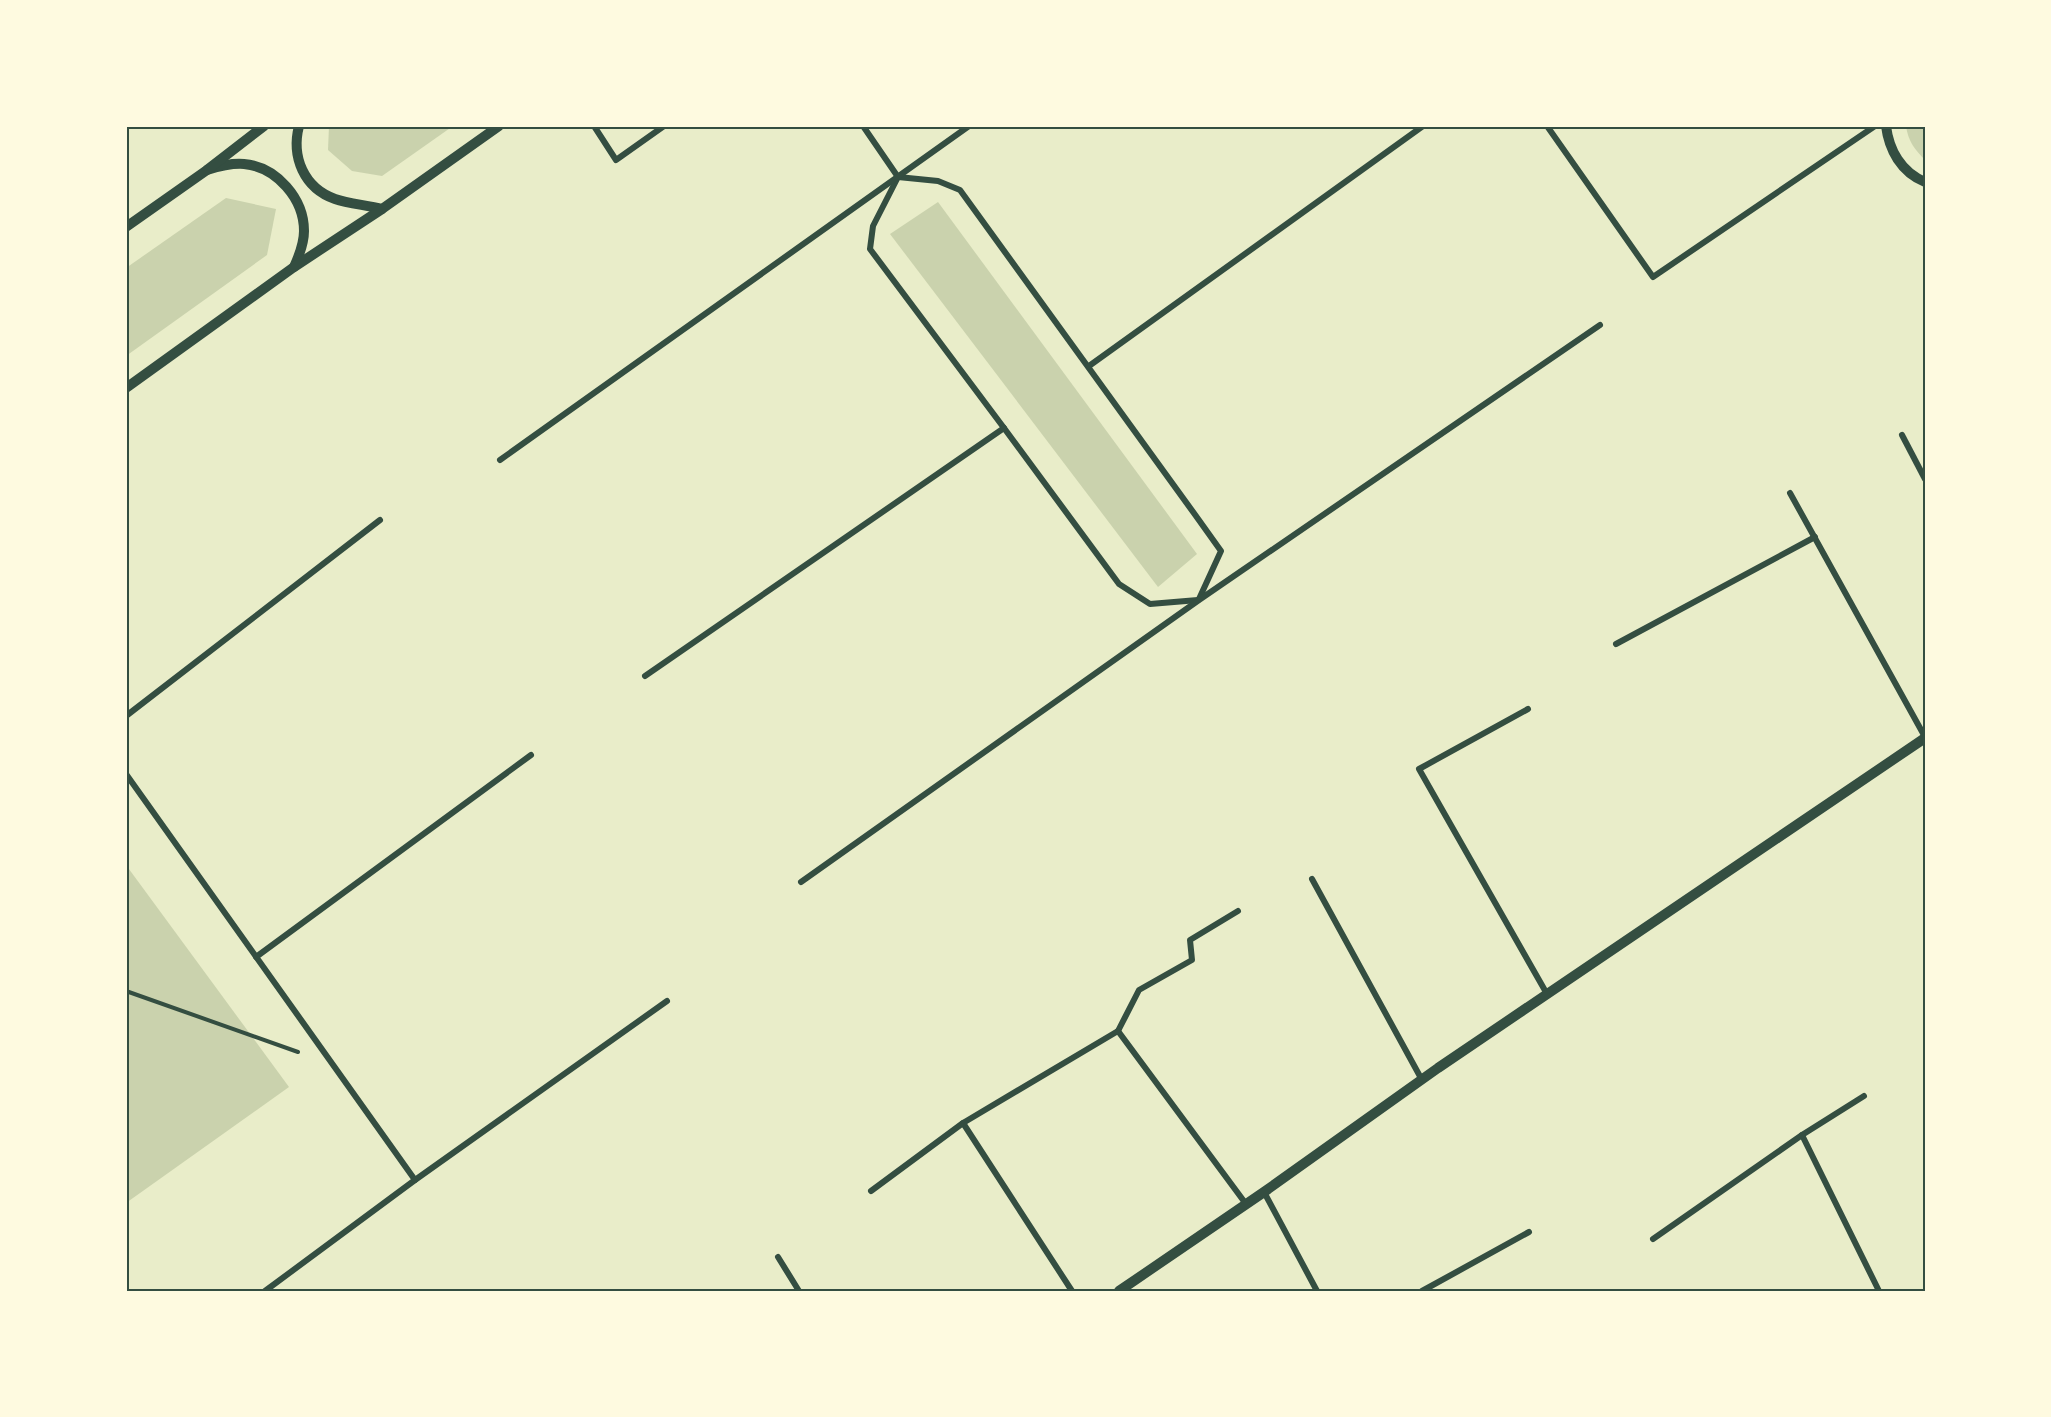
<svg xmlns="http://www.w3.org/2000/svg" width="2051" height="1417" viewBox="0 0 2051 1417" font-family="Poppins,sans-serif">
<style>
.green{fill:#cad2ad}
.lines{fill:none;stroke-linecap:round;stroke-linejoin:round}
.path{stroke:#344e41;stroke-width:4}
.minor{stroke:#344e41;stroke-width:6}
.tertiary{stroke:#344e41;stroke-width:10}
.neatline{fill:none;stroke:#344e41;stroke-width:2}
</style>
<rect width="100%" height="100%" fill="#e9edc9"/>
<g class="green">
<polygon points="329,126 453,126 382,176 352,171 328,150"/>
<path d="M1906 126H1925V160C1915 150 1908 141 1906 126Z"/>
<polygon points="226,198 276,209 267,255 126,356 126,268"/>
<polygon points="938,202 1197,554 1158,587 890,234"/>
<polygon points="126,865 289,1087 126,1203"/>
</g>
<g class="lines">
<polyline class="path" points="126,991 298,1052"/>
<g class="minor">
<polyline points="594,126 616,160 664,126"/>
<polyline points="863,126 898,177 938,181 960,190 1196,516 1221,551 1199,599"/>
<polyline points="1547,126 1653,277 1875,126"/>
<polyline points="898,177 873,226 870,249 1004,428 1119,584 1150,604 1198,600"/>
<polyline points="1089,366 1423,126"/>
<polyline points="1902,435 1925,479"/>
<polyline points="500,460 969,126"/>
<polyline points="1790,493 1925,737"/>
<polyline points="1616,644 1815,537"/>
<polyline points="645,676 1004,428"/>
<polyline points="1528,709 1419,769 1547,994"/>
<polyline points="126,716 380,520"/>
<polyline points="126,774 415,1180"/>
<polyline points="1312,879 1422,1080"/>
<polyline points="801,882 1199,600 1600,325"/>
<polyline points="256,957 531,755"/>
<polyline points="1118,1031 1246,1204"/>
<polyline points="963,1123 1072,1291"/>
<polyline points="1802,1135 1879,1291"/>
<polyline points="871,1191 963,1123 1118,1031 1139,990 1192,960 1190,940 1238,911"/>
<polyline points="1264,1192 1317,1291"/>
<polyline points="1653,1239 1802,1135 1864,1096"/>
<polyline points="778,1257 799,1291"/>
<polyline points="265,1291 415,1180 667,1001"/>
<polyline points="1422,1291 1529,1232"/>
</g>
<g class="tertiary">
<path d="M299 126C291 157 304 188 335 199 349 204 368 205 382 209"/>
<path d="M1886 126C1889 150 1901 172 1925 182"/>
<path d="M207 170C220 166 231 163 244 164 277 167 304 199 304 231 304 244 299 256 294 267"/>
<polyline points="126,227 207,170 264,126"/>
<polyline points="126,388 294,267 382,209 499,126"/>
<polyline points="1119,1291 1264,1192 1438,1068 1925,738"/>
</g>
</g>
<rect width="2051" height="1417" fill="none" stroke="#fefae0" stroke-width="255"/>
<rect x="128" y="128" width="1796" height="1162" class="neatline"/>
</svg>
